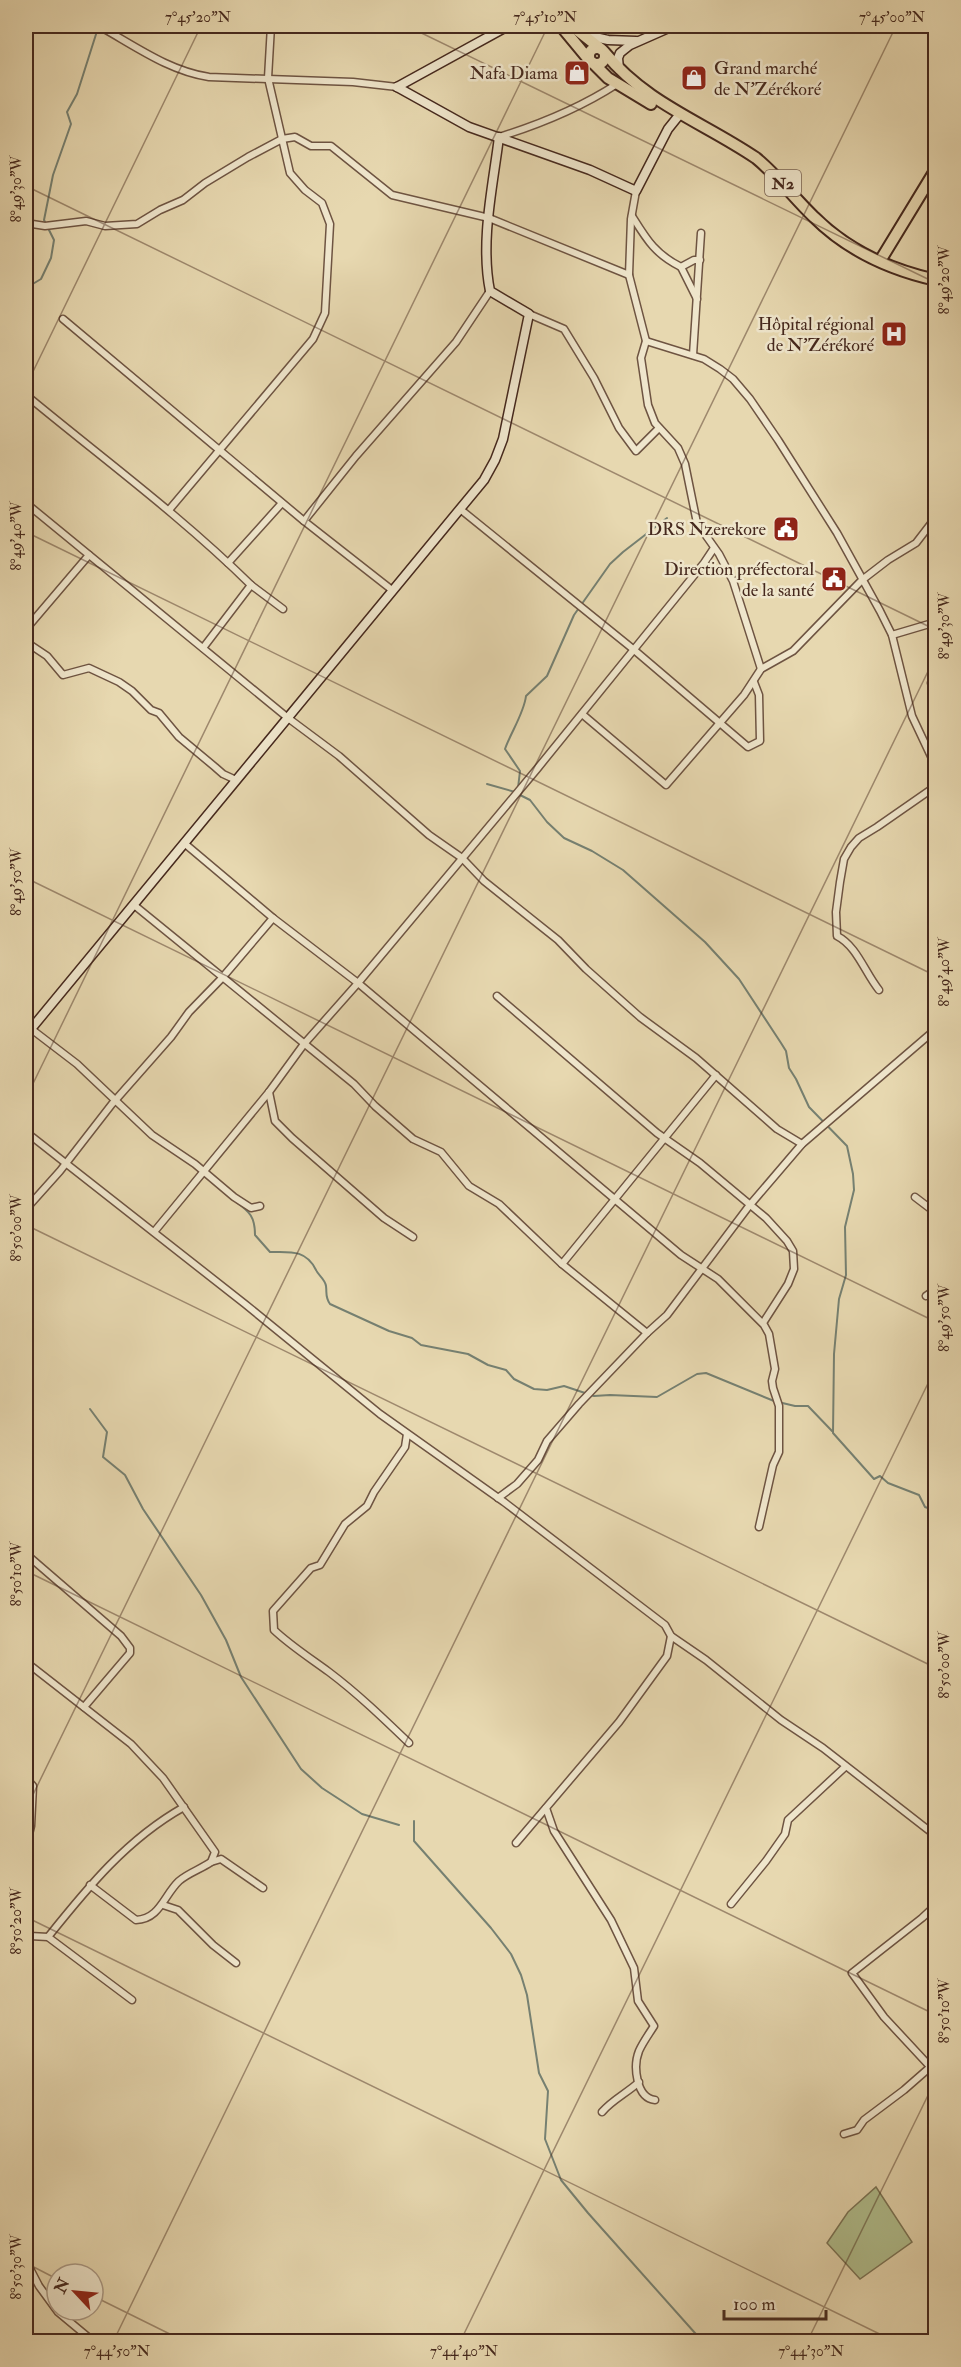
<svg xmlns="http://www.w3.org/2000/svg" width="961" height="2367" viewBox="0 0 961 2367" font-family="'IM FELL Double Pica',serif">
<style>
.green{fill:#b1c08f;stroke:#7b7456;stroke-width:1.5}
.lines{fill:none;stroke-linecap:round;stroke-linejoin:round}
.stream{stroke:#768071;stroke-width:2}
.street-casing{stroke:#6e5442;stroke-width:9}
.secondary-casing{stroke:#45281d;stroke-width:11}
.highway-casing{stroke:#45281d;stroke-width:14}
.street{stroke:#efe6cc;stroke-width:6}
.secondary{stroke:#efe6cc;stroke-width:8}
.highway{stroke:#e7d8b0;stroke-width:10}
.ticks{fill:none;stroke:#45281d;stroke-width:1.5;stroke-opacity:0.45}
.labels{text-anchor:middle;stroke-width:5;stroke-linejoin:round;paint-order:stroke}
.shield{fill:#efe6cc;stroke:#786152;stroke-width:1.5}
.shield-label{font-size:16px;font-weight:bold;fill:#45281d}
.poi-label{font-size:18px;fill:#45281d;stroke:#efe6cc;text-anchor:end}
.neatline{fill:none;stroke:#45281d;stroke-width:2}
.ticks-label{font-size:15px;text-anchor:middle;fill:#45281d}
</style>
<rect width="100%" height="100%" fill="#e7d8b0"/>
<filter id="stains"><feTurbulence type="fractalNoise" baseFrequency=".00333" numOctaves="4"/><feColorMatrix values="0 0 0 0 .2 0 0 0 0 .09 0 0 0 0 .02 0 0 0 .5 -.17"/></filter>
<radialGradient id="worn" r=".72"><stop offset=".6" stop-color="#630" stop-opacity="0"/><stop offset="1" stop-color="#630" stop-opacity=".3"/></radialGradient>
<polygon class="green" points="876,2187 912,2242 860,2279 827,2243 848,2212"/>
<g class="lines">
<g class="stream">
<polyline points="26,288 41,279 51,258 54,240 44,220 53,175 71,124 67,112 77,94 98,28"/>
<polyline points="487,784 515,792"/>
<path d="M518 788 520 771 505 749C511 732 524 713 526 696L547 676 574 615 610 564 623 552 667 518"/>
<polyline points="518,794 530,800 547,822 564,838 592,851 623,870 705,942 739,979 781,1043 786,1051 789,1068 796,1079 809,1107 847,1146 853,1174 854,1190 845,1227 846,1275 839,1299 834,1354 833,1433 874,1479 880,1476 888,1483 919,1495 925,1507 936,1511"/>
<path d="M236 1202C250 1212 255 1217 255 1235L270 1252C289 1252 306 1249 316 1270 318 1275 325 1279 326 1286 327 1294 325 1297 330 1304L389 1331 412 1338 421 1345 468 1354 488 1365 506 1370 514 1379 534 1389 547 1390 564 1386 594 1396 610 1395 657 1397 697 1374 706 1373 774 1401 795 1406H808L832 1431"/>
<polyline points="90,1409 107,1432 103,1457 125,1475 143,1509 201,1595 226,1640 241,1677 301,1769 322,1788 362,1814 399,1825"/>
<polyline points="414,1821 414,1841 491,1928 511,1954 521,1975 527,1995 539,2073 548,2091 545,2139 561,2180 588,2213 703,2342"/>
</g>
<g class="street-casing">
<g id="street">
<path d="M99 26C135 46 169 71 209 77L353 82 397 87"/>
<path d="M499 137C541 124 580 108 617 84"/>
<polyline points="636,191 631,219 629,275 646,341 641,358 648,405 655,423 678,448 685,464 697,523 719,554 733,581 761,669"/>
<path d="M632 216C647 240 655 254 681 267L694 260H700"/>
<polyline points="26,223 45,226 86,221 105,226 137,224 160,210 183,200 205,183 248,157 282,139 295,137 311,146 331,146 392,195 489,218 629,275"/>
<polyline points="681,267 697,299"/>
<polyline points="529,314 564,329 594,378 619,428 636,451 659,428"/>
<polyline points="63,319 304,521 392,590"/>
<polyline points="646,341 704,359 720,369 733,379 750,399 778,440 837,533 880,611 892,635 912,716 936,767"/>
<polyline points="693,355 701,233"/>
<path d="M26 395C102 458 181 516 251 585L203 648"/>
<polyline points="26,507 27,504 288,718 339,756 429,835 462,858 484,881 558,940 586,969 640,1017 696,1058 777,1129 802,1144"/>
<polyline points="460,509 633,649 748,747 760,741 759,695 754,682"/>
<polyline points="169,510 313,339 325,313 330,224 322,203 305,190 290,173 268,78 271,26"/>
<polyline points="304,521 356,456 456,342 490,291"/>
<polyline points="228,563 282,503"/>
<polyline points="251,585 283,609"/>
<polyline points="26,629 89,555"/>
<polyline points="892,635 936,622"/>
<polyline points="26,642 47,656 63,675 89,668 119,682 132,691 151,710 159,713 179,737 215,767 223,774 236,780"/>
<polyline points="931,683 936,685"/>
<polyline points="582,714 666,785 744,695 761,669 793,651 862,580 888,560 916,543 936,517"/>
<polyline points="184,843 273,918 358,983 681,1255 718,1279 764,1325 769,1334 775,1369 772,1381 773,1388 779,1406 779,1452 773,1465 759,1527"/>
<polyline points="134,905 354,1084 375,1106 413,1139 441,1152 469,1186 499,1204 562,1264 647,1333"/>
<path d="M879 990C865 973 857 946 837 936L836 912 840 882 844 859 851 847 859 838 877 827 936 786"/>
<polyline points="497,996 657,1133 700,1163 766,1218 787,1241 793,1251 794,1269 788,1284 763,1323"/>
<polyline points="26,1025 77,1064 152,1135 195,1164 234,1197 251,1208 260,1206"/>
<polyline points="269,1092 275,1121 292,1138 384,1218 413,1237"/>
<polyline points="26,1132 245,1304 380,1414 504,1502 665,1625 671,1636 706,1660 781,1720 823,1748 936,1836"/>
<polyline points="915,1197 936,1213"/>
<polyline points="26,1209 60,1171 112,1104 171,1037 189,1012 222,978 273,918"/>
<polyline points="154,1232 269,1092 304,1044 358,983 537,769 704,563 714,548"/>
<polyline points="562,1264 716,1075"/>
<polyline points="926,1296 936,1289"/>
<path d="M407 1434 405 1447 374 1492 367 1506 345 1524 320 1565 311 1568 273 1611 274 1630C291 1646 310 1658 329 1672 357 1693 383 1718 409 1743"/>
<polyline points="498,1498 517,1484 538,1460 547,1441 579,1404 647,1333 667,1315 749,1206 802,1144 936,1029"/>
<polyline points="26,1554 121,1636 130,1648 130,1653 84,1707"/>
<path d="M26 1662 131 1744 163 1778 215 1852 211 1862C201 1869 188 1873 179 1881 164 1895 160 1919 136 1920L90 1885"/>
<polyline points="26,1778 33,1786 31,1826 26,1847"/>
<path d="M546 1808 554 1831 611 1920 634 1968 638 2001 654 2026C649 2034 643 2042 639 2051 633 2066 636 2098 655 2100"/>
<polyline points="516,1843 619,1722 667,1656 671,1636"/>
<polyline points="211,1862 221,1859 263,1888"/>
<polyline points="731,1904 766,1861 785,1834 788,1820 845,1767"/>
<polyline points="163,1905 178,1910 213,1945 236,1963"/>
<polyline points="936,1905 922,1918 852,1973 884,2017 936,2073"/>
<polyline points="26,1927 30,1936 26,1951"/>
<polyline points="30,1936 48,1937 132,2000"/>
<path d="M48 1937C88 1887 127 1839 184 1807"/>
<path d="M602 2112C612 2100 627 2093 639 2082"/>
<polyline points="844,2134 857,2130 864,2120 904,2090 936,2062"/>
<polyline points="26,2261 39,2286 58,2312 94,2342"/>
</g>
</g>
<g class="secondary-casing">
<g id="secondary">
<polyline points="586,35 608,40 636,41"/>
<polyline points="619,69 618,58 620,53 630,45 673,26"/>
<polyline points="397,87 469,127 590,170 636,191 668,129 680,114"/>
<polyline points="397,87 508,26"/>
<path d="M26 1035 460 509 484 480 495 460 503 439 529 314 490 291C480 241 493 186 499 137"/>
</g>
</g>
<g class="highway-casing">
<g id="highway">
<polyline points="561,26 590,61"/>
<polyline points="572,26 601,49"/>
<circle cx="597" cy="56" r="8"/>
<path d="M605 53C647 104 703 122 756 158 778 176 794 198 814 217 847 250 891 270 936 280"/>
<polyline points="593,63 608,78 651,104"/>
<polyline points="880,261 936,169"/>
</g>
</g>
<use href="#street" class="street"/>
<use href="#secondary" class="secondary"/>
<use href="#highway" class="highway"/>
</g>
<path class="ticks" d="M407 26 936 283M26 186 936 630M26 386 201 26M26 532 936 976M26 878 936 1322M26 1098 548 26M26 1225 936 1668M26 1571 936 2015M26 1809 896 26M26 1917 896 2342M26 2263 57 2279M93 2296 186 2342M113 2342 936 655M460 2342 936 1367M807 2342 936 2079"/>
<defs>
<g id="shop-square" transform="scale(1.35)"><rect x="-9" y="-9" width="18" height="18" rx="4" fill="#8f2418" stroke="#efe6cc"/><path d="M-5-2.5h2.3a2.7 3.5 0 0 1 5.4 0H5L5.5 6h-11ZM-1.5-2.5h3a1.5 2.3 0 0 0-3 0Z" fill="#fff"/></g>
<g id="hospital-square" transform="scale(1.35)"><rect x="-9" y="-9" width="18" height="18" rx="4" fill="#8f2418" stroke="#efe6cc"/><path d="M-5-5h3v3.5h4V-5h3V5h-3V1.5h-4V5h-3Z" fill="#fff"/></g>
<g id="civic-square" transform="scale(1.35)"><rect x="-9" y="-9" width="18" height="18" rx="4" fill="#8f2418" stroke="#efe6cc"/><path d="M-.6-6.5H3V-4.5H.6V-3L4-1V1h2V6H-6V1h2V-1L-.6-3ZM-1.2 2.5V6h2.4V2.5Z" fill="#fff"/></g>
</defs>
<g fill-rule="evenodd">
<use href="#shop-square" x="577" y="73"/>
<use href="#shop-square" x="694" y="78"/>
<use href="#hospital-square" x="894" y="334"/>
<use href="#civic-square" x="786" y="529"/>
<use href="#civic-square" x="834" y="579"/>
</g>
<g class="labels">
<rect class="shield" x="765" y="170" width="36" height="26" rx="4.5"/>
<g class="shield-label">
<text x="783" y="189">N2</text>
</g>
<g class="poi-label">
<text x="714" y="74" text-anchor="start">Grand marché<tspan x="714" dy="21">de N'Zérékoré</tspan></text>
<text x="558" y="79">Nafa Diama</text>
<text x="874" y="330">Hôpital régional<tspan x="874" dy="21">de N'Zérékoré</tspan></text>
<text x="766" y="535">DRS Nzerekore</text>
<text x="814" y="575">Direction préfectoral<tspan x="814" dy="21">de la santé</tspan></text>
</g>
</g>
<rect width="961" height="2367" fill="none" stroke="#e7d8b0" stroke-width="66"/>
<g transform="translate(75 2292) rotate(296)"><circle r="28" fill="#efe6cc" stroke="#ab9a86" stroke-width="1.5"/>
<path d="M0-4.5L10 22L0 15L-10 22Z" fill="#8f2418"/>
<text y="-9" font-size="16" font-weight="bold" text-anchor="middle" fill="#45281d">N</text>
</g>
<path d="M724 2310v9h102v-9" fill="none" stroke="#45281d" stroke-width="3"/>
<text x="733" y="2310" font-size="18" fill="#45281d" stroke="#efe6cc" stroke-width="4.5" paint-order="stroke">100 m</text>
<rect x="33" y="33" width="895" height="2301" class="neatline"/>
<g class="ticks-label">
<text x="198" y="22">7°45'20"N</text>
<text x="545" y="22">7°45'10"N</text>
<text x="892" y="22">7°45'00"N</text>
<text transform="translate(16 189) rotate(-90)" y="5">8°49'30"W</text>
<text transform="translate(944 280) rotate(-90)" y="5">8°49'20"W</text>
<text transform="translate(16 536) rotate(-90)" y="5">8°49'40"W</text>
<text transform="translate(944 626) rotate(-90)" y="5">8°49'30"W</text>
<text transform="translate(16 882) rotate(-90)" y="5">8°49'50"W</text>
<text transform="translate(944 972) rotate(-90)" y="5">8°49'40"W</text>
<text transform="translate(16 1228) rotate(-90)" y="5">8°50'00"W</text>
<text transform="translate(944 1318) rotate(-90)" y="5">8°49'50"W</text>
<text transform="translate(16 1574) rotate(-90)" y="5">8°50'10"W</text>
<text transform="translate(944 1665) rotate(-90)" y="5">8°50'00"W</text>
<text transform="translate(16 1921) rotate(-90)" y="5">8°50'20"W</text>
<text transform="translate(944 2011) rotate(-90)" y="5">8°50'10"W</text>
<text transform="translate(16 2267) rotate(-90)" y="5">8°50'30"W</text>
<text x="117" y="2356">7°44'50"N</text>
<text x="464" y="2356">7°44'40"N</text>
<text x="811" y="2356">7°44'30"N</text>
</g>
<rect width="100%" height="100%" filter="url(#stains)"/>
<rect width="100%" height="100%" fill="url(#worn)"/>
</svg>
